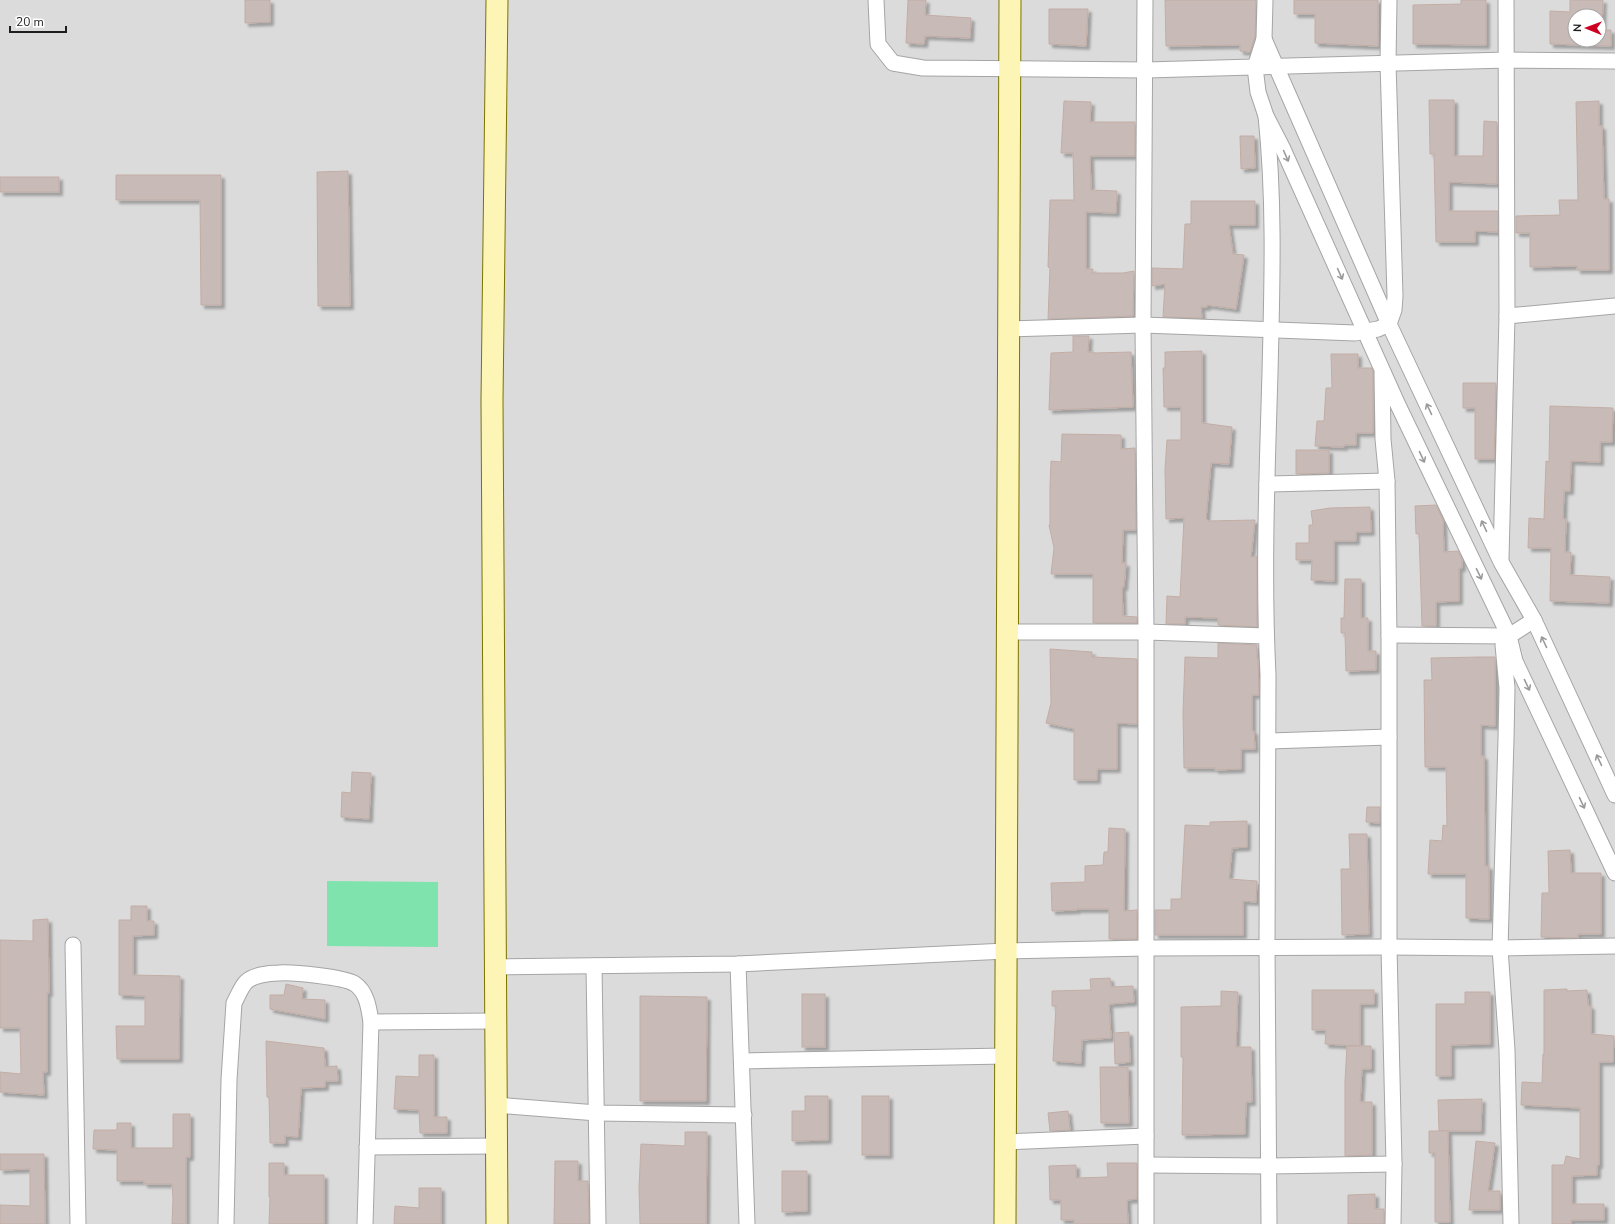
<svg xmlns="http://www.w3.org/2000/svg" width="1615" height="1224" viewBox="0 0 1615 1224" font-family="'Nunito Sans',sans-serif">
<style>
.residential{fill:#dcdbdb;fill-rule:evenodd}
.pitch{fill:#7ee3ac}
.building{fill:#c8bbb7;stroke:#c2ada5;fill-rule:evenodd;filter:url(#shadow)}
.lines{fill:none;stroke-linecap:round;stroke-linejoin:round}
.street-casing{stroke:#a5a5a5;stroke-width:17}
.secondary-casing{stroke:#7b7400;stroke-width:23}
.street{stroke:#fff;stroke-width:15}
.secondary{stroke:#fcf5b5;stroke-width:21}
.oneway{stroke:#9a9a9a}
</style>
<defs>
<filter id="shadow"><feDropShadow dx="3.5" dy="3.5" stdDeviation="1" flood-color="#0004"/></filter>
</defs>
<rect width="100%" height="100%" fill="#f0eae4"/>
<path class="residential" d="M0 0H1615V1224H0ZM1575 16H1599V40H1575Z"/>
<polygon class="pitch" points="327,881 438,882 438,947 327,946"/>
<g class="building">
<polygon points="245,0 270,0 270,22 245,23"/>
<polygon points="908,0 926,0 925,15 971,18 970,38 925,36 924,44 906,43"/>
<polygon points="1165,0 1256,0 1255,37 1250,52 1240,51 1240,45 1166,46"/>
<polygon points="1294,0 1378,0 1378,46 1315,43 1315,14 1294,14"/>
<polygon points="1461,0 1486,0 1486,45 1413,44 1413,5 1461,4"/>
<path d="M1570 0H1603L1602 30H1611V46L1550 44V11L1570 12ZM1575 16H1599V40H1575Z"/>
<polygon points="1049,9 1088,9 1086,46 1049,44"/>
<polygon points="1429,100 1454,100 1454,156 1483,156 1484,121 1497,122 1497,184 1449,182 1449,211 1498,211 1498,232 1475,231 1475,242 1436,242 1434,154 1430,154"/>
<polygon points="1064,101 1091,102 1090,122 1135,122 1135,156 1090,156 1091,190 1117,191 1116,213 1086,212 1086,269 1093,269 1092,273 1123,273 1134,271 1133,316 1048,319 1050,268 1048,267 1050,200 1074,200 1073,153 1061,153"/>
<polygon points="1599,101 1599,126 1602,126 1604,199 1609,199 1609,270 1577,270 1577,266 1530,267 1530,233 1516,233 1516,216 1560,215 1559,200 1578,200 1576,102"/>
<polygon points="1240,136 1254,136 1255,168 1241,169"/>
<polygon points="348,171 350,306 318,306 317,172"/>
<polygon points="116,175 221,175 221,305 201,305 200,200 116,200"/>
<rect x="0" y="177" width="59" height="15"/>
<polygon points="1191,201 1255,201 1255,225 1229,225 1233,254 1244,255 1236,309 1207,305 1207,307 1201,307 1202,318 1163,317 1165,284 1152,286 1152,268 1183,269 1185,224 1191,224"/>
<polygon points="1073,336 1089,336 1088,352 1094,352 1094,353 1131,352 1133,407 1049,410 1051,353 1073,352"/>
<polygon points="1202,351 1202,423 1232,427 1229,464 1211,463 1206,519 1208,520 1208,521 1255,520 1251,557 1257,556 1257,627 1218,625 1218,618 1185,617 1185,624 1166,624 1167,596 1180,597 1184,518 1166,519 1165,470 1167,440 1181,440 1181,407 1164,407 1163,368 1165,368 1165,352"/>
<polygon points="1331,354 1358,354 1358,368 1372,368 1373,372 1373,433 1356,433 1356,445 1344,445 1344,447 1315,446 1317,421 1324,421 1326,388 1332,388"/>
<polygon points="1463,383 1496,383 1494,459 1475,459 1475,408 1463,408"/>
<polygon points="1550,406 1613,408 1612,442 1600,442 1600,462 1571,461 1570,491 1564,491 1563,519 1566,519 1565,552 1571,552 1570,575 1610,577 1609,603 1550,601 1551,548 1528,548 1529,518 1544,519 1546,461 1549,462"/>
<polygon points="1062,434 1121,435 1121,449 1135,448 1136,530 1123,530 1122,563 1126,563 1124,587 1122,587 1123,616 1137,617 1137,623 1093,623 1093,574 1051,574 1054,548 1049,525 1050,525 1050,486 1051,461 1061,462"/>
<polygon points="1296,450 1329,450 1329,473 1296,474"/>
<polygon points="1436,505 1443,520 1444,552 1458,551 1462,559 1462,568 1459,568 1459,601 1436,602 1436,626 1422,626 1419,533 1416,534 1415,506"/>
<polygon points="1370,507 1371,532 1356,532 1356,541 1334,541 1334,581 1311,580 1312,560 1296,560 1296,543 1309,543 1309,525 1313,525 1311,511 1330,508"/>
<polygon points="1345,579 1361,579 1361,618 1368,618 1368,651 1376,651 1376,670 1346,671 1345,633 1341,633 1341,618 1344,618"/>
<polygon points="1218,643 1257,645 1257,658 1258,658 1259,695 1252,695 1252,731 1254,731 1255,749 1241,749 1241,769 1215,770 1215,768 1184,768 1183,713 1185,657 1218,658"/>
<polygon points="1050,649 1092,652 1092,657 1137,659 1137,724 1117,723 1117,769 1097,769 1097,780 1074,780 1074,729 1046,723 1051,703"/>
<polygon points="1480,657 1495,657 1495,726 1481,725 1481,756 1484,756 1485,866 1489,866 1489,919 1466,918 1466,874 1428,874 1430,840 1442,841 1443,825 1447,826 1446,767 1425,767 1424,680 1432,680 1431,658"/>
<polygon points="352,772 371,773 369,819 341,817 342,792 351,793"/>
<polygon points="1367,807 1380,807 1380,823 1366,822"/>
<polygon points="1247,821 1247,847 1232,848 1229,879 1257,881 1256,902 1243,901 1243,935 1155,935 1155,910 1171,910 1171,899 1181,899 1185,825 1210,826 1210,822"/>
<polygon points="1109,828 1125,829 1124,911 1137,910 1137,939 1109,939 1109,909 1077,909 1077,910 1052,911 1051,883 1085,882 1085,866 1103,865 1104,852 1108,852"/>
<polygon points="1349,834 1367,834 1369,934 1342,935 1341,869 1350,869"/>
<polygon points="1570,850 1571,873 1601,873 1601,934 1578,934 1578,938 1541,937 1542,893 1549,893 1548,851"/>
<polygon points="131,906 147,906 147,921 154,921 154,935 133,936 133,975 180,976 179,1059 117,1059 116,1026 145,1026 145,996 119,995 119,920 131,920"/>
<polygon points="48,919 49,993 47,993 47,1072 43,1072 44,1095 0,1092 0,1072 21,1074 20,1028 0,1028 0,940 33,941 33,920"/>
<polygon points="1110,978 1111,987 1133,986 1134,1002 1109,1004 1111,1038 1082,1040 1081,1063 1053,1061 1056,1006 1052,1006 1052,991 1091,990 1090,979"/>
<polygon points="286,984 303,988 302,999 325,1000 325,1019 270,1009 270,995 284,995"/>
<polygon points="1567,989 1567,991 1587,990 1588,1006 1591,1006 1591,1034 1614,1036 1613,1062 1599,1062 1599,1165 1597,1165 1597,1175 1572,1176 1572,1204 1604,1204 1604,1220 1571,1220 1571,1224 1552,1224 1552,1165 1564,1165 1566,1156 1580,1159 1580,1108 1521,1105 1522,1082 1542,1083 1543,1054 1544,1054 1544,990"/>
<polygon points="1312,990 1374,990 1374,1004 1360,1004 1360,1046 1325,1044 1326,1030 1312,1030"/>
<polygon points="1221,991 1238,992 1236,1047 1251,1047 1252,1102 1246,1102 1245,1134 1182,1135 1183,1057 1181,1057 1181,1007 1221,1006"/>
<polygon points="1465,992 1490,992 1490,1044 1451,1045 1451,1076 1436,1076 1436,1004 1465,1004"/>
<rect x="802" y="994" width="23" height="53"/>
<polygon points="640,996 707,997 706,1101 640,1101"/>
<polygon points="1129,1032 1130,1062 1115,1064 1114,1033"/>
<polygon points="266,1041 324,1048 325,1067 337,1066 338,1081 325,1081 325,1087 301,1088 298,1137 285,1136 285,1143 270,1143 269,1097 267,1097"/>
<polygon points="1347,1046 1371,1046 1371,1069 1362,1069 1360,1102 1372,1102 1372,1155 1345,1156 1345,1081"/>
<polygon points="419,1055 434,1055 434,1117 447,1117 447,1133 420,1133 419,1110 394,1109 396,1076 419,1077"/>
<polygon points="1100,1067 1128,1067 1129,1123 1101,1123"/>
<polygon points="805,1096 828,1096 828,1140 792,1141 792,1111 805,1111"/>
<rect x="862" y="1096" width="27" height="59"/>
<polygon points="1482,1099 1481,1131 1439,1131 1438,1100"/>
<polygon points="1068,1111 1070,1130 1050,1131 1048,1113"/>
<polygon points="173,1114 190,1114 190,1157 186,1157 186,1224 172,1224 173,1199 172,1184 144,1184 144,1181 117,1181 117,1150 93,1149 94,1130 117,1130 117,1123 131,1123 131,1148 173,1148"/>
<polygon points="1429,1131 1448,1131 1450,1222 1435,1222 1435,1153 1429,1153"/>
<polygon points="685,1132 707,1132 706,1224 640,1224 639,1188 641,1144 685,1146"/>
<polygon points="1476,1141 1495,1143 1488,1191 1500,1191 1500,1210 1469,1210"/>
<polygon points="0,1154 44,1154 45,1224 0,1224 0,1205 30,1206 30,1169 0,1170"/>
<polygon points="555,1161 578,1161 578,1181 588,1181 589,1224 554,1224"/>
<polygon points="269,1163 284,1163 284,1175 324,1175 324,1224 269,1224 270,1197 269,1197"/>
<polygon points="1107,1163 1137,1163 1137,1199 1127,1200 1128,1224 1074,1224 1074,1220 1061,1220 1061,1200 1050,1200 1049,1166 1076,1165 1076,1178 1108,1177"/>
<polygon points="782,1171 807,1171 807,1211 782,1212"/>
<polygon points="419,1188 441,1188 441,1224 394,1224 395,1206 419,1208"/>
<polygon points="1375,1194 1375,1209 1384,1209 1384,1224 1348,1224 1348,1195"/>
</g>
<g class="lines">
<g class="street-casing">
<g id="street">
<polyline points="876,0 878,44 893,63 923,68 1146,70 1507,60 1615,61"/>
<polyline points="1145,0 1143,325 1146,632 1146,1224"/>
<polyline points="1265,0 1264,39 1255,67 1258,92 1266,116 1283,149 1398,405 1509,636 1515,661 1615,873"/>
<polyline points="1264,39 1389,324 1501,562 1534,620 1615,795"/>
<path d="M1266 116C1275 202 1272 287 1270 373 1267 474 1263 575 1268 675L1267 948 1269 1224"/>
<polyline points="1507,316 1615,306"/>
<polyline points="1009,329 1143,325 1355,333 1378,329 1389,324 1394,310 1395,296 1388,63 1389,0"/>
<polyline points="1382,373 1383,439 1387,481 1389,635 1389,947 1394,1164 1393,1224"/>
<polyline points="1267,484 1387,481"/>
<polyline points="1501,559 1507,316 1506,0"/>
<polyline points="1006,632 1146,632 1266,636"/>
<polyline points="1389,635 1509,636 1534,620"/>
<polyline points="1503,645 1507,688 1506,739 1500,948 1507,1050 1511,1224"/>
<polyline points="1269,741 1389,737"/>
<polyline points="73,945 78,1224"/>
<polyline points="738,964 747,1224"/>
<polyline points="594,966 598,1224"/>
<polyline points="496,967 738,964 1006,951 1146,948 1389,947 1500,948 1615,946"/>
<polyline points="371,1022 496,1021"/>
<polyline points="742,1061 1006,1056"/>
<polyline points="496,1105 597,1113 744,1115"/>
<polyline points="1006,1142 1146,1136"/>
<polyline points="367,1147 497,1146"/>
<polyline points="1147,1165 1269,1166 1394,1164"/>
<path d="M226 1224 229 1080 234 1003C238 996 241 987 246 982 253 975 269 973 279 973 292 972 345 977 355 984 367 992 369 1009 371 1022L365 1224"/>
</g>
</g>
<g class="secondary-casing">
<g id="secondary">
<polyline points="497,1224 492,401 497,0"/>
<polyline points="1005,1224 1010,0"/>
</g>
</g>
<use href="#street" class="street"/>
<use href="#secondary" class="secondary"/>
</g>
<defs><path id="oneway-shaft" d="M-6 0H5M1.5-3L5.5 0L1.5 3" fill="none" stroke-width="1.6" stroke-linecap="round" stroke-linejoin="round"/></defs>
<g class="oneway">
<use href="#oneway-shaft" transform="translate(1286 156) rotate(66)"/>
<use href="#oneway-shaft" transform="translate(1340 274) rotate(66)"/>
<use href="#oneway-shaft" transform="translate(1429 409) rotate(-115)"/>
<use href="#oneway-shaft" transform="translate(1422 457) rotate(65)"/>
<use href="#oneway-shaft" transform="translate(1484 526) rotate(-115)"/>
<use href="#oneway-shaft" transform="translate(1479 574) rotate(64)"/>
<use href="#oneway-shaft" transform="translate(1544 642) rotate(-115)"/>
<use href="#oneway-shaft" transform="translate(1527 685) rotate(65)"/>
<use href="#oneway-shaft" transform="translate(1599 760) rotate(-115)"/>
<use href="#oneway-shaft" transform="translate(1582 803) rotate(65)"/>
</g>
<g transform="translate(1587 28) rotate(271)"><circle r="19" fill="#ffffff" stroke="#a5a5a5"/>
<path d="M0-3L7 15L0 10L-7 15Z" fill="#cd0021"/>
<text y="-6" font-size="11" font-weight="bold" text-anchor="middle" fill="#1e1e1e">N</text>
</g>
<path d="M10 26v6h56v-6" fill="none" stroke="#1e1e1e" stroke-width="2"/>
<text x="16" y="26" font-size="12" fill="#1e1e1e" stroke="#ffffff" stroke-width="3" paint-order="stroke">20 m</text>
</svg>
